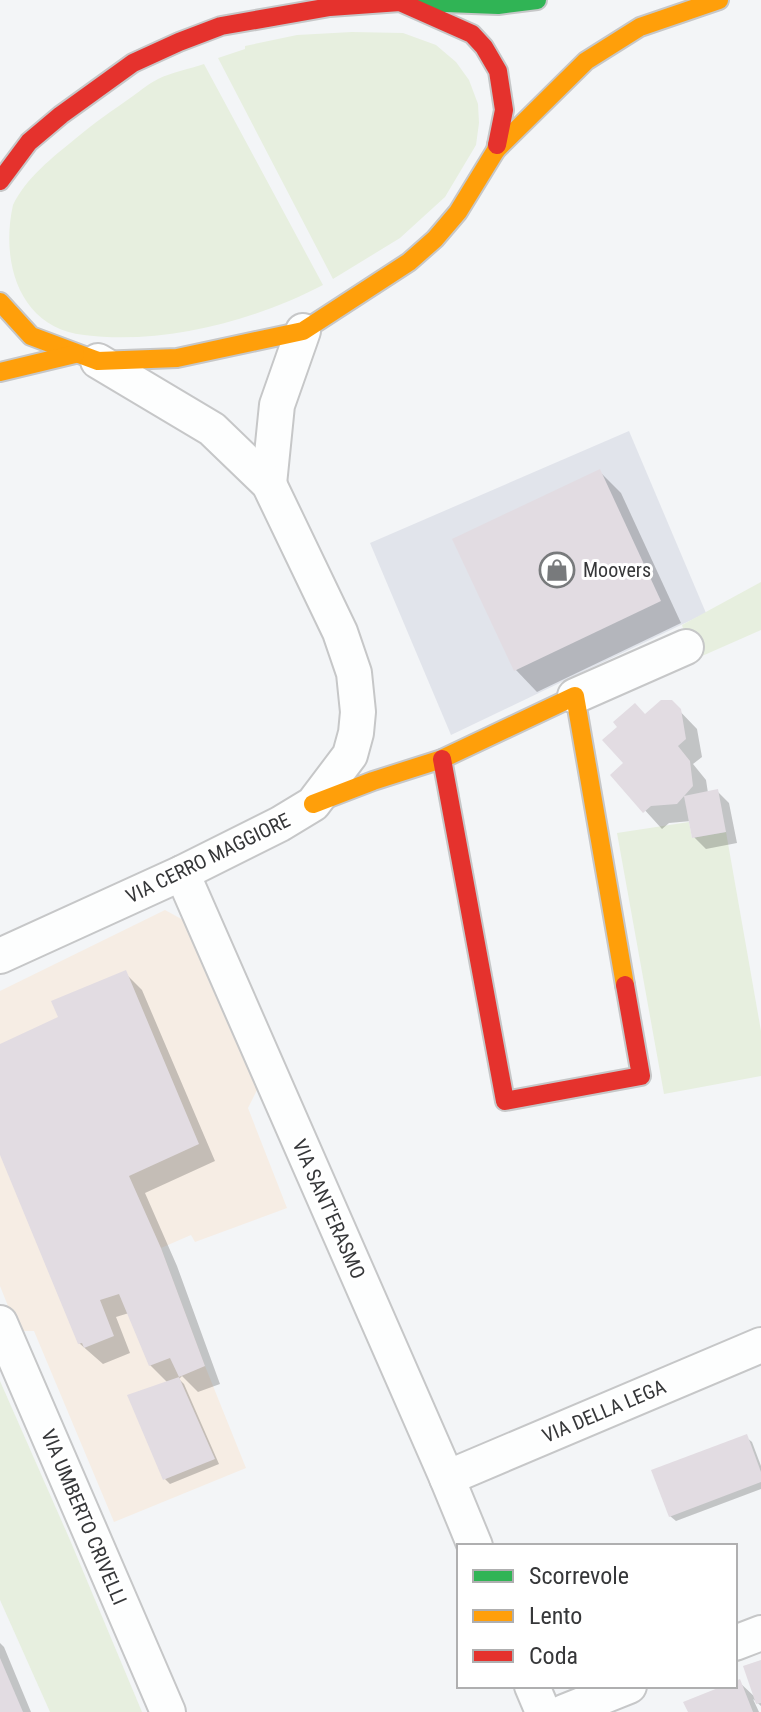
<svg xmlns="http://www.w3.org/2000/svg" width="761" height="1712" viewBox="0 0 761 1712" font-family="'Roboto Condensed',sans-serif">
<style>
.built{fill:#e1e4eb}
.industrial{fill:#f6ede4}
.green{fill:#e7efdf}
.shadow{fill:#0003}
.building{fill:#e2dce2}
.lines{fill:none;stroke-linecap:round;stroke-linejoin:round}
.street-casing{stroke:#c6c7c8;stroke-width:38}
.fast-casing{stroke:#c6c7c8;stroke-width:22}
.slow-casing{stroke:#c6c7c8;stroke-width:22}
.jam-casing{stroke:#c6c7c8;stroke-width:22}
.street{stroke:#fdfefe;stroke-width:34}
.fast{stroke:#30b455;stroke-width:18}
.slow{stroke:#ff9f0a;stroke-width:18}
.jam{stroke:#e5322d;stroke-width:18}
.labels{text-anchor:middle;stroke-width:6;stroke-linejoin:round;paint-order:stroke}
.poi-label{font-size:20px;fill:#363739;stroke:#fff;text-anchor:start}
.street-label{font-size:20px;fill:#363739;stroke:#fff}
</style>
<rect width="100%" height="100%" fill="#f3f5f7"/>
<polygon class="built" points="629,431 706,613 451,735 370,543"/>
<polygon class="industrial" points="165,910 185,921 257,1090 248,1108 287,1208 195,1242 191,1235 161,1248 205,1366 246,1468 114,1522 34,1331 18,1331 0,1286 0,991"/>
<g class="green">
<polygon points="352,32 403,33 436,45 456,62 469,80 478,104 479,123 476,145 445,197 400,238 333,279 218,58 245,49 245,46 297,35"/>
<path d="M204 64 323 285C254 321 162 345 84 335 20 328 0 263 13 205 26 178 53 157 75 139 94 123 113 110 133 96 141 90 150 83 158 79 172 72 190 69 204 64Z"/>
<polygon points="761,582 761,630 693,660 682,625"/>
<polygon points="689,822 692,838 726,832 761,1031 761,1076 664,1094 617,833"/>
<polygon points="0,1381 70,1540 142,1712 50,1712 0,1600"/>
</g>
<g class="shadow">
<polygon points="599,471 621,493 681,623 537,692 516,670"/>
<polygon points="671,702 697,729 702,757 693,764 706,780 708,793 717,791 729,803 737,843 706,849 694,837 691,821 669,823 662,829 613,775 626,764 646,716"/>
<polygon points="125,973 142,990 215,1161 145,1193 177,1266 220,1384 198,1392 182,1376 179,1379 184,1384 219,1464 170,1484 165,1479 168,1383 150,1365 129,1313 116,1317 130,1353 103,1364 79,1343 0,1150 0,1046 61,1018"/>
<polygon points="746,1437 752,1442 761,1466 761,1489 676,1521 670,1516"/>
<polygon points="0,1643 4,1647 31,1712 0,1712"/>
<polygon points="761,1662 761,1706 753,1699 759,1712 690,1712 728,1686 735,1686 735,1683 739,1682 757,1699"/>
</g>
<g class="building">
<polygon points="600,469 661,601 514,671 452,539"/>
<polygon points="661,700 672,700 681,709 686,739 678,746 690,761 693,786 677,804 651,806 643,813 610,775 623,763 602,740 617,727 613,722 635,703 645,714"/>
<polygon points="718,789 726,832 692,838 684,796"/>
<polygon points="126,970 199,1144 129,1176 161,1248 205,1366 179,1377 215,1459 163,1480 127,1395 179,1377 170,1358 149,1366 119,1294 100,1300 114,1336 84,1348 82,1343 78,1344 0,1155 0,1044 58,1017 51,1001"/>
<polygon points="747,1434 761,1472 761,1482 669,1517 651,1470"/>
<polygon points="0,1658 23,1712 0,1712"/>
<polygon points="761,1660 761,1703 756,1704 743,1666"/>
<polygon points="740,1679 753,1712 688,1712 683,1702 723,1686 735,1686 735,1681"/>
</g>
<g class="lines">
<g class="street-casing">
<g id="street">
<polyline points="269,484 277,405 303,331"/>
<polyline points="575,696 686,647"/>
<polyline points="182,873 447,1478 475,1546"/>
<polyline points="0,956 182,873 280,824 313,804 350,755 356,733 358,712 354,673 340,632 269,484 212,429 98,361"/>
<polyline points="0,1323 168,1712"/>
<polyline points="447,1478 761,1345"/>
<polyline points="735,1643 761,1633"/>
<polyline points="532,1686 543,1712"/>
<polyline points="564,1712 629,1686"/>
</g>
</g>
<g class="fast-casing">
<polyline id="fast" points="420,2 498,5 537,0"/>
</g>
<g class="slow-casing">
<g id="slow">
<polyline points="496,150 586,61 640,27 719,0"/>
<polyline points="0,302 31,336 98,361 177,358 303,331 409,262 435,239 458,212 496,150 497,145"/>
<polyline points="0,372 75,354"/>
<polyline points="313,804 373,781 442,759 575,696 625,985"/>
</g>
</g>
<g class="jam-casing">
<g id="jam">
<polyline points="0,181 29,142 61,115 133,63 179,42 221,26 330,7 400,2 472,34 484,47 498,71 504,110 497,145"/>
<polyline points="442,759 505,1101 641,1076 625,985"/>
</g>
</g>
<use href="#street" class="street"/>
<use href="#fast" class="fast"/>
<use href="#slow" class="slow"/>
<use href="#jam" class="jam"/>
</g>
<defs>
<g id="shop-ring" transform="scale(1.8)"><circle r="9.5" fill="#fff" stroke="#787a7c" stroke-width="1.5"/><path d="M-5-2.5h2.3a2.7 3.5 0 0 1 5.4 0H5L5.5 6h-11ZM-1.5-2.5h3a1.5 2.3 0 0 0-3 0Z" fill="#787a7c"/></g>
</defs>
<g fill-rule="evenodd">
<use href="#shop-ring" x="557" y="570"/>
</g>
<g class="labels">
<g class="poi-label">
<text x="583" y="577">Moovers</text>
</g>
<g class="street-label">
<text transform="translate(208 858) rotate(-26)" y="7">VIA CERRO MAGGIORE</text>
<text transform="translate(329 1209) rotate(66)" y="7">VIA SANT'ERASMO</text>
<text transform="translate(604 1411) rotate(-23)" y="7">VIA DELLA LEGA</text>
<text transform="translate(84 1517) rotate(67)" y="7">VIA UMBERTO CRIVELLI</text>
</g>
</g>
<rect x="457" y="1544" width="280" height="144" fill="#ffffff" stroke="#afafb0" stroke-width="2"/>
<rect x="473" y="1570" width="40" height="12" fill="#30b455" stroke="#afafb0" stroke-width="2"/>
<text x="529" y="1584" font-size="24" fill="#363739">Scorrevole</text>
<rect x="473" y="1610" width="40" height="12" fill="#ff9f0a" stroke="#afafb0" stroke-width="2"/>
<text x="529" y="1624" font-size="24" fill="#363739">Lento</text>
<rect x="473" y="1650" width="40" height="12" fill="#e5322d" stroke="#afafb0" stroke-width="2"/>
<text x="529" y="1664" font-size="24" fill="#363739">Coda</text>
</svg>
